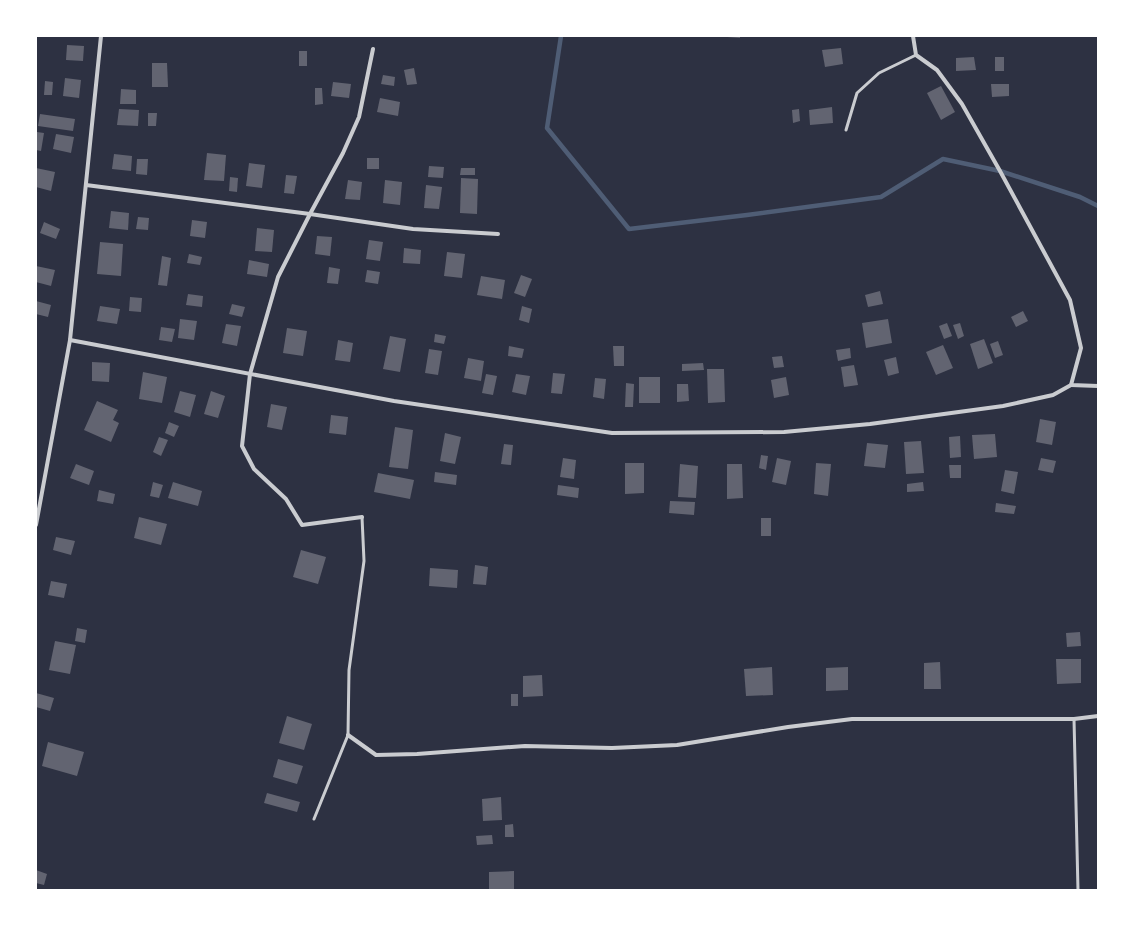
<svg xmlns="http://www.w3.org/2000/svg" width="1134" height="926" viewBox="0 0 1134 926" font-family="Lora,serif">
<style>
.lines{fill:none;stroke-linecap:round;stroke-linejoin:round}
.stream{stroke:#4f5d75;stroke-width:4.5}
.building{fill:#626471}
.service{stroke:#caccd0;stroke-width:3}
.minor{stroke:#caccd0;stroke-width:4}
</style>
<rect width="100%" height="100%" fill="#2d3142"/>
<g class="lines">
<polyline class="stream" points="561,36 547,128 629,229 747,215 881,197 943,159 1000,171 1080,197 1098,206"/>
</g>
<g class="building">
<polygon points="727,36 740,36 740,38 727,37"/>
<polygon points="67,45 84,46 83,61 66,60"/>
<polygon points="841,48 843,64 825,67 822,50"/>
<rect x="299" y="51" width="8" height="15"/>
<polygon points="974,57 976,70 956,71 956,58"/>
<rect x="995" y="57" width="9" height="14"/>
<polygon points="152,63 167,63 168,87 152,87"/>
<polygon points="414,68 417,84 407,85 404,70"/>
<polygon points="383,75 395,77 394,86 381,84"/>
<polygon points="65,78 81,80 79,98 63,96"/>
<polygon points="45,81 53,82 52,95 44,95"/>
<polygon points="333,82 351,84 349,98 331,96"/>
<polygon points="991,84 1009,84 1009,96 992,97"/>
<polygon points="941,86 955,112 941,120 927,93"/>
<polygon points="315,88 322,88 323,104 315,105"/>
<polygon points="121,89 136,90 136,104 120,104"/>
<polygon points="380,98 400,102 398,116 377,112"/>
<polygon points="832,107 833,123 810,125 809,110"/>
<polygon points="119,109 139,110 138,126 117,125"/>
<polygon points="799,109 800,121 793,123 792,110"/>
<polygon points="148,113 157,113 156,126 148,126"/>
<polygon points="40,114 75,119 73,131 38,126"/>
<polygon points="37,132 44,133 41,151 36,150"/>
<polygon points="56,134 74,137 71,153 53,149"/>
<polygon points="207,153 226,155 224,181 204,180"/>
<polygon points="114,154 132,156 131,171 112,169"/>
<rect x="367" y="158" width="12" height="11"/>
<polygon points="137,159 148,159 147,175 136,174"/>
<polygon points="249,163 265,165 262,188 246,186"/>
<polygon points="429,166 444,167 443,178 428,177"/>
<polygon points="36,168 55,172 51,191 36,187"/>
<polygon points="461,168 475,168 475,175 460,175"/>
<polygon points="286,175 297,176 294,194 284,193"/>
<polygon points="230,177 238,178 237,192 229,191"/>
<polygon points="461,178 478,179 477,214 460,213"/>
<polygon points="348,180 362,182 360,200 345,199"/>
<polygon points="385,180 402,182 400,205 383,203"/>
<polygon points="426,185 442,187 439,209 424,208"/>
<polygon points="111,211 129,213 128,230 109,228"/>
<polygon points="138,217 149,218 148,230 136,229"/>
<polygon points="192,220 207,222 205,238 190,236"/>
<polygon points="44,222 60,229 56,239 40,233"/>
<polygon points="257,228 274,230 272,252 255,251"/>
<polygon points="317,236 332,237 330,256 315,254"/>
<polygon points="369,240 383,242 380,261 366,259"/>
<polygon points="100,242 123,244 121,276 97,274"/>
<polygon points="404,248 421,250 420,264 403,263"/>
<polygon points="447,252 465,254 462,278 444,276"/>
<polygon points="189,254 202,257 200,265 187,263"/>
<polygon points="162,256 171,258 167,286 158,285"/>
<polygon points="249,260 269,264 267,277 247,274"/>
<polygon points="36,266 55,270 51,286 36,282"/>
<polygon points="329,267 340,269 338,284 327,283"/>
<polygon points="367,270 380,272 378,284 365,282"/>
<polygon points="521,275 532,279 525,297 514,293"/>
<polygon points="481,276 505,280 502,299 477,295"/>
<polygon points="880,291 883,304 868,307 865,295"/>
<polygon points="188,294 203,296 202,307 186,305"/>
<polygon points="130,297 142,298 141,312 129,311"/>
<polygon points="36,301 51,305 48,317 36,314"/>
<polygon points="232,304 245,307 242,317 229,314"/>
<polygon points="100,306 120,309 117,324 97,321"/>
<polygon points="522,306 532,309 529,323 519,320"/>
<polygon points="1023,311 1028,321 1016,327 1011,317"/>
<polygon points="180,319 197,321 194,340 178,338"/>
<polygon points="888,319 892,343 866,348 862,323"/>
<polygon points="947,323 952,336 944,339 939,326"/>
<polygon points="960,323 964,336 958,339 953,325"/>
<polygon points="226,324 241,326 237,346 222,343"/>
<polygon points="161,327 175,329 172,342 159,340"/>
<polygon points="287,328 307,331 303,356 283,353"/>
<polygon points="435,334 446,336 444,344 434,342"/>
<polygon points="390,336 406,339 400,372 383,369"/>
<polygon points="984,339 993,363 978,369 970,344"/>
<polygon points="338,340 353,343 350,362 335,360"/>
<polygon points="998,341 1003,355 995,358 990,344"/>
<polygon points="943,345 953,368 936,375 926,352"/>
<polygon points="509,346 524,349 522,358 508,356"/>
<polygon points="613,346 624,346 624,366 614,366"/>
<polygon points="850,348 851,358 838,361 836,350"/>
<polygon points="429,349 442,351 438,375 425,373"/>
<polygon points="782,356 784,367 774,368 772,357"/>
<polygon points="896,357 899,373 888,376 884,360"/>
<polygon points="468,358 484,361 481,381 464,378"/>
<polygon points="92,362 110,363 109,382 92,381"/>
<polygon points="703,363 704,370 682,371 682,364"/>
<polygon points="854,365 858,385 844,387 841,367"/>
<polygon points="707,369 724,369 725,402 708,403"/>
<polygon points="143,372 167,377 162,403 139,399"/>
<polygon points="553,373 565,374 562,394 551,393"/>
<polygon points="486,374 497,376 493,395 482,393"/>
<polygon points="516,374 530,376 526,395 512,392"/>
<rect x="639" y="377" width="21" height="26"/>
<polygon points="786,377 789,395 774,398 771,380"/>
<polygon points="595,378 606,379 604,399 593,397"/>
<polygon points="626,383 634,384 633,407 625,407"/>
<polygon points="677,384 688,384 689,401 677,402"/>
<polygon points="180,391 196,395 190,417 174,412"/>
<polygon points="211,391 225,396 218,418 204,414"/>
<polygon points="97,401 118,410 113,420 119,423 111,442 84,430"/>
<polygon points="271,404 287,407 282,430 267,427"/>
<polygon points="331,415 348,417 346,435 329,433"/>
<polygon points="1040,419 1056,422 1052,445 1036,442"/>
<polygon points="169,422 179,426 174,437 165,433"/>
<polygon points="395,427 413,430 408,469 389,467"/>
<polygon points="445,433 461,437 455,464 440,461"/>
<polygon points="995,434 997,457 974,459 972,435"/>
<polygon points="960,436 961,457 950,458 949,437"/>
<polygon points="159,437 168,440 161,456 153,452"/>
<polygon points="921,441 924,473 906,474 904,442"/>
<polygon points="867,443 888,445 885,468 864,466"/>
<polygon points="504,444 513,445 511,465 501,464"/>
<polygon points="761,455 768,456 766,470 759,468"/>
<polygon points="563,458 576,460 574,479 560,477"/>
<polygon points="777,458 791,461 786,485 772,482"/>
<polygon points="1041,458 1056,461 1053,473 1038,470"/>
<polygon points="625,463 644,463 644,493 625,494"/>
<polygon points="816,463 831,464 828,496 814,494"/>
<polygon points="76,464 94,471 89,485 70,478"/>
<polygon points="680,464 698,466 696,498 678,497"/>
<polygon points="727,464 742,464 743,498 727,499"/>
<polygon points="949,465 961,465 961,478 950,478"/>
<polygon points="1005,470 1018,472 1014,494 1001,491"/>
<polygon points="435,472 457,475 456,485 434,482"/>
<polygon points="378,473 414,480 410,499 374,492"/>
<polygon points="153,482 163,485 159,498 150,496"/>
<polygon points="173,482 202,491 198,506 168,498"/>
<polygon points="923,482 924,491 907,492 907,484"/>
<polygon points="558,485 579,488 578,498 557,495"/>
<polygon points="99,490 115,494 113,504 97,501"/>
<polygon points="670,501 695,502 694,515 669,513"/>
<polygon points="996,503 1016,506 1014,514 995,512"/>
<polygon points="139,517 167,524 161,545 134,538"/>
<rect x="761" y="518" width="10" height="18"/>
<polygon points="56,537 75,541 71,555 53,550"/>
<polygon points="301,550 326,557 318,584 293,577"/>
<polygon points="475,565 488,567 486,585 473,584"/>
<polygon points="430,568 458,570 457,588 429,586"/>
<polygon points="51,581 67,584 64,598 48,595"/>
<polygon points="77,628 87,630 85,643 75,641"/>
<polygon points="1080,632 1081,646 1067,647 1066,633"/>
<polygon points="55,641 76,645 70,674 49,670"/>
<polygon points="1056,659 1081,659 1081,683 1057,684"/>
<polygon points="940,662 941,689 924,689 924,663"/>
<polygon points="772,667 773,695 746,696 744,669"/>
<polygon points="848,667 848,690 826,691 826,668"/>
<polygon points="542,675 543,696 523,697 523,676"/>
<polygon points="36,693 54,698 50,711 36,707"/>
<rect x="511" y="694" width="7" height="12"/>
<polygon points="287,716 312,724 304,750 279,743"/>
<polygon points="48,742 84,752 77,776 42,766"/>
<polygon points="278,759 303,766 297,784 273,777"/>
<polygon points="267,793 300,802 297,812 264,803"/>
<polygon points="501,797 502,820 483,821 482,799"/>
<polygon points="513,824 514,837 505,837 505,825"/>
<polygon points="492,835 493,844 477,845 476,836"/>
<polygon points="36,870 47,874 44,885 36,883"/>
<polygon points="514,871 514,890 489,890 489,872"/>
</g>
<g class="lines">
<g class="service">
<polyline points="846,130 857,93 879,73 916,55"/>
<polyline points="1074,719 1078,890"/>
<polyline points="314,819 348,735 349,670 364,561 362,517"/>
</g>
<g class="minor">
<polyline points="913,36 916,55 937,70 962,104 1000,171 1070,300 1081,348 1071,385 1098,386"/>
<polyline points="86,185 310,214 413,229 498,234"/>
<polyline points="70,340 394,401 612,433 784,432 870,424 1003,406 1053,395 1071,385"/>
<polyline points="362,517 302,525 286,499 254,469 242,446 250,374 278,277 310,214 343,153 359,117 373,49"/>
<polyline points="36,525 70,340 101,36"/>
<polyline points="348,735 376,755 417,754 525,746 612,748 677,745 788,727 852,719 1074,719 1098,716"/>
</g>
</g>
<rect width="1134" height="926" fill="none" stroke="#ffffff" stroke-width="74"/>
</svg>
